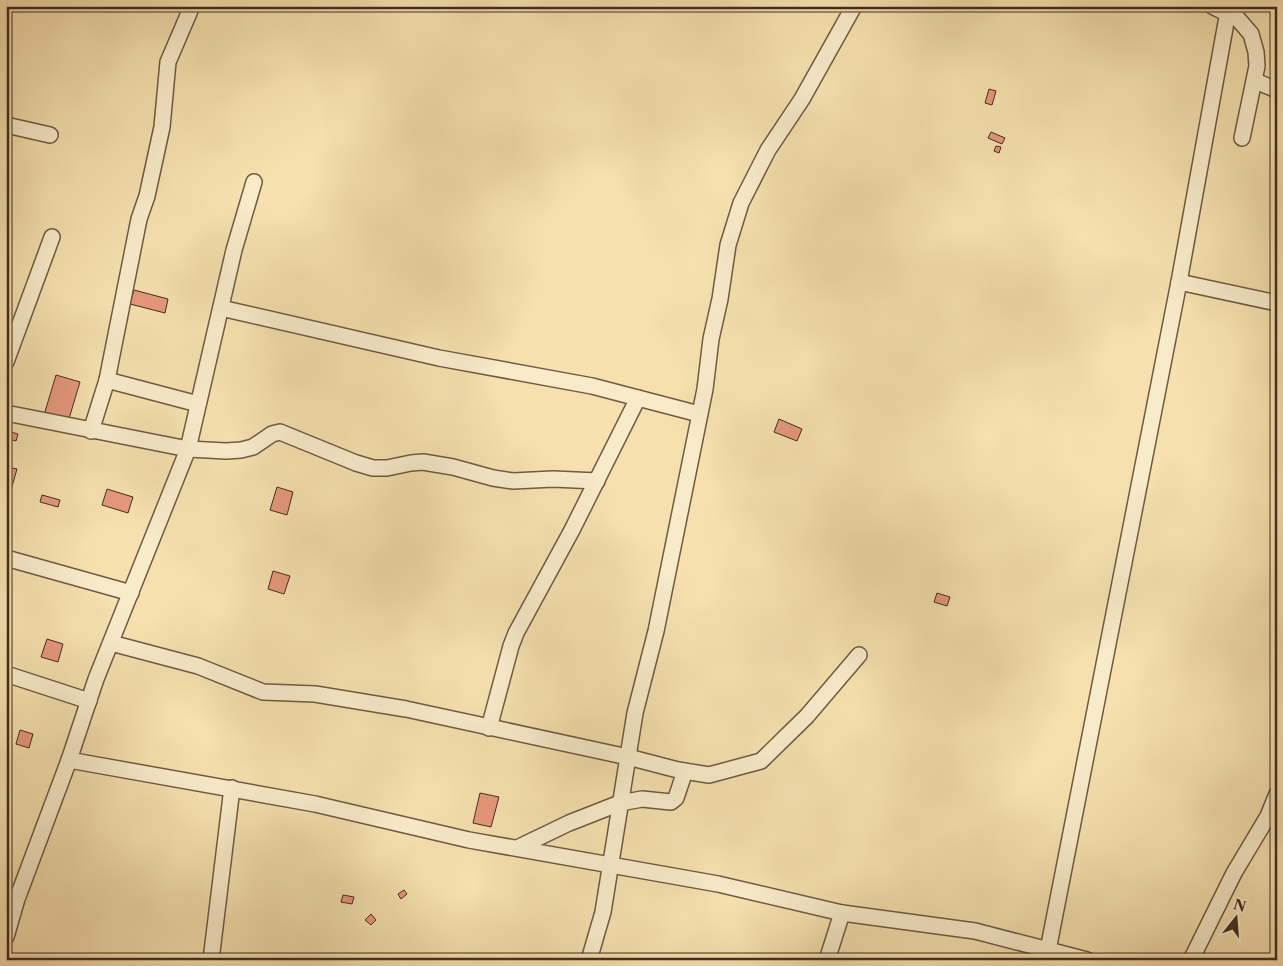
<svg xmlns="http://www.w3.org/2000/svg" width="1283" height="966" viewBox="0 0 1283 966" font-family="'Libre Caslon Text',serif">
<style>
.building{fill:#e6987d;stroke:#422d21}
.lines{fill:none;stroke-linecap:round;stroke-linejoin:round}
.minor-casing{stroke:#6f5a44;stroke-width:18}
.minor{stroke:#f8ebca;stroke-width:15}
</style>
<rect width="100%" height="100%" fill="#f5e0ae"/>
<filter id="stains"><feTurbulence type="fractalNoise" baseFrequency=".004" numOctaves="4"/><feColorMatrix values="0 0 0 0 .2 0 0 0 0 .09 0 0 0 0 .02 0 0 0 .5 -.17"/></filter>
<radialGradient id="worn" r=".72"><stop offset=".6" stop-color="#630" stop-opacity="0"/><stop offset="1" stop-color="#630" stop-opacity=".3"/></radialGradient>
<g class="building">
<polygon points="989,89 996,91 992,105 985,103"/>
<polygon points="991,132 1005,138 1002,144 988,138"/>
<polygon points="996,146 1001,147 999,153 994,151"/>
<polygon points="134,290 168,299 165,313 130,304"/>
<polygon points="56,375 80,382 68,422 44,415"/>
<polygon points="779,419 802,429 797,441 774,432"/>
<polygon points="11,432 18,434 16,441 9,439"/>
<polygon points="8,467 17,469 11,490 6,489 6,474"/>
<polygon points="277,487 293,492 287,515 270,510"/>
<polygon points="107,489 133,497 128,513 102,505"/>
<polygon points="42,495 60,500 58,507 40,502"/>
<polygon points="273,571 290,576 284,594 268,589"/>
<polygon points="937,593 950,597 947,606 934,602"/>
<polygon points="47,639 63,644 58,662 41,657"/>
<polygon points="20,730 33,734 29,748 16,744"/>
<polygon points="480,793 499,797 491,827 473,823"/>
<polygon points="404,890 407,894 401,899 398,894"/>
<polygon points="343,895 354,897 352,904 341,902"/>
<polygon points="371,914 376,920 371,925 365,920"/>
</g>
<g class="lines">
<g class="minor-casing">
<g id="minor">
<polyline points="1212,6 1238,19 1251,34 1256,52 1257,66 1242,138"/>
<polyline points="1255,81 1277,90"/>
<polyline points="6,125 50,135"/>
<polyline points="1179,282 1277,303"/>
<polyline points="221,308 439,358 592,386 699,414"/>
<polyline points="6,362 52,237"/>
<polyline points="107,380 198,404"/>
<polyline points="6,413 188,449 226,451 241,450 253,447 272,434 280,432 356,463 373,468 387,468 411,463 423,462 453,467 493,478 513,481 553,479 597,481"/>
<polyline points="91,431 107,380 139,219 147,196 162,127 168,62 192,6"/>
<polyline points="6,558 131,593"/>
<polyline points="111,643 198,666 263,692 315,694 406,709 628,757 678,770 709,775 761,761 807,716 859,655"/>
<polyline points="6,674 89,701"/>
<polyline points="489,728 511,646 516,633 572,530 638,398"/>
<polyline points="69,760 315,804 469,840 718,884 842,913 975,931 1087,960"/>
<polyline points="517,848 569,823 620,803 642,799 671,802 676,798 685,771"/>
<polyline points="6,937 17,899 69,760 96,679 188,449 234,250 254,182"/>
<polyline points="1048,950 1179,282 1229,6"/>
<polyline points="211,960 232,788"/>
<polyline points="589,960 603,912 635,713 656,631 705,389 711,339 720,299 728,245 741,203 768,150 802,99 854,6"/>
<polyline points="827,960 842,913"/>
<polyline points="1191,960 1234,873 1268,816 1277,794"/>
</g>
</g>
<use href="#minor" class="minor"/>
</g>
<rect width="1283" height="966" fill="none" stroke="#f5e0ae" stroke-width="25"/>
<rect x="8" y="8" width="1268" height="951" fill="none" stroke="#422d21" stroke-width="2.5"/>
<rect x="12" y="12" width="1258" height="941" fill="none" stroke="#422d21"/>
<g transform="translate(1236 918) rotate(17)" stroke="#f8ebca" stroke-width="4" paint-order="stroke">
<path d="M0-4L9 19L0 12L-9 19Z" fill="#422d21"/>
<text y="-8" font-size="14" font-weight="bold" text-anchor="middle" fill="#422d21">N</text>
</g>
<rect width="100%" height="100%" filter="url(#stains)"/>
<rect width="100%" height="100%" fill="url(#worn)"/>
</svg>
